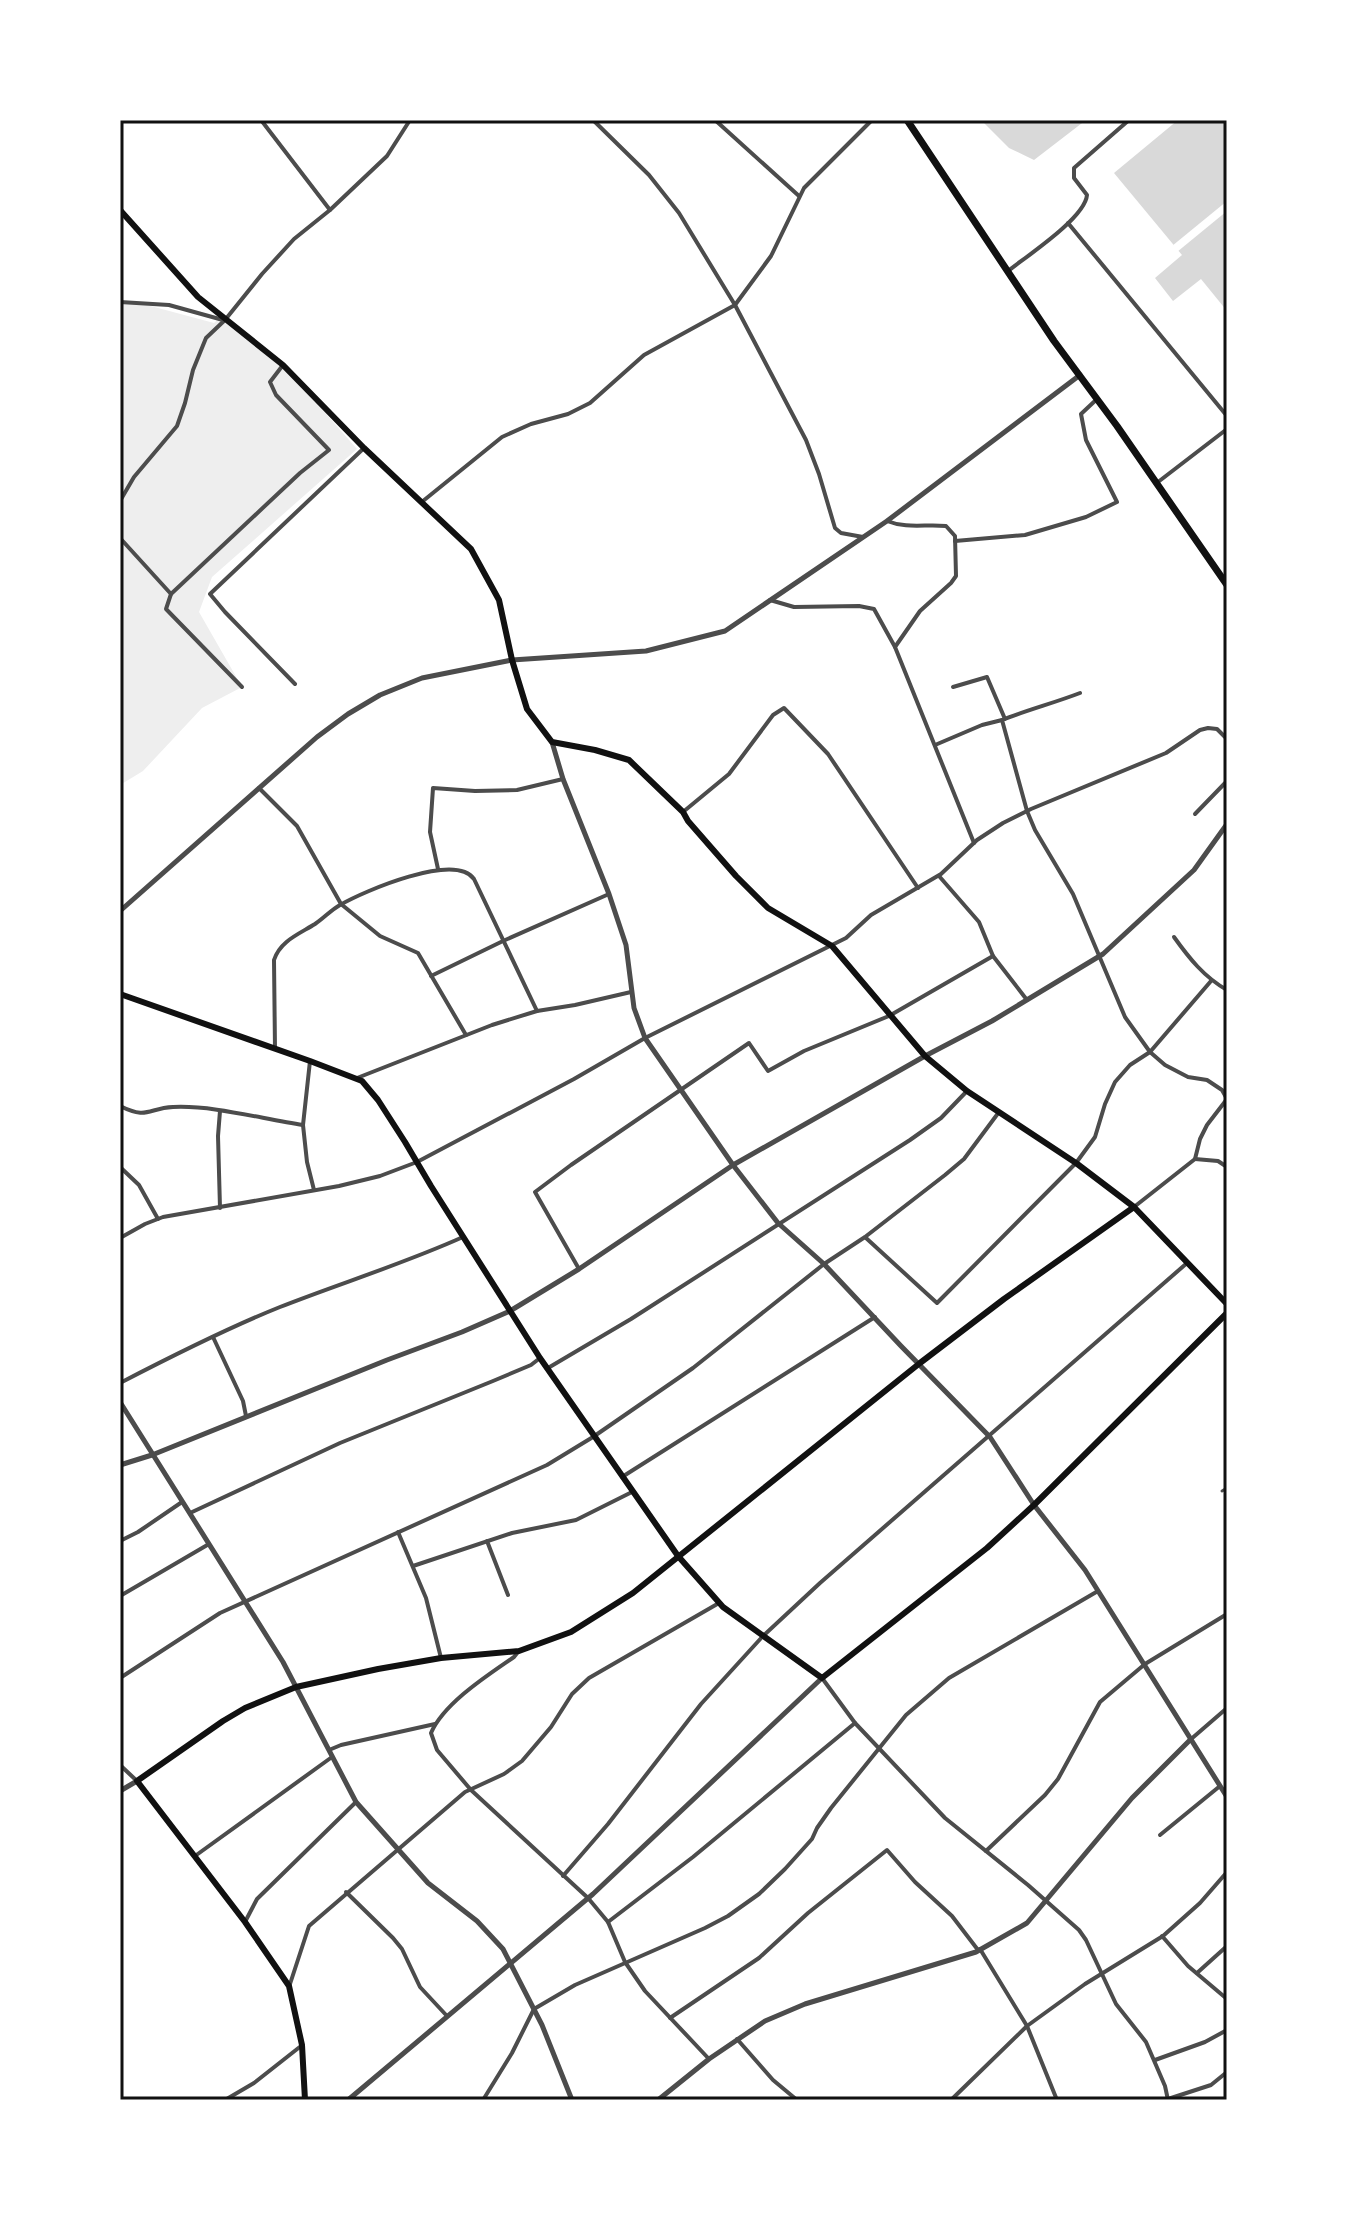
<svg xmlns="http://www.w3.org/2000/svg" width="1347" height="2220" viewBox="0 0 1347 2220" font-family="'IBM Plex Sans',sans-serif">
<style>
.green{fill:#eee}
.water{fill:#d9d9d9}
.pier{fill:#fff}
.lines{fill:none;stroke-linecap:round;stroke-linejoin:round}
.pedestrian{stroke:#4c4c4c;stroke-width:3}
.minor{stroke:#4c4c4c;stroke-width:4}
.tertiary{stroke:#4c4c4c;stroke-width:5}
.secondary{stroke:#111;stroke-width:6}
.primary{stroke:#111;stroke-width:6}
.trunk{stroke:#111;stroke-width:7}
.neatline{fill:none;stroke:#111;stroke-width:3}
</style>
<rect width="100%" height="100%" fill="#fff"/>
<polygon class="green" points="132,301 214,323 221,317 283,365 357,449 212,577 199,612 242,687 202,708 143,771 120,785 120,303"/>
<g class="water">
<polygon points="981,120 1086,120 1034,160 1009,148"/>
<polygon points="1178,120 1227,120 1227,311 1201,279 1173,301 1155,278 1182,255 1114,173"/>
</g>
<polygon class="pier" points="1227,201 1227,211 1177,252 1172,246"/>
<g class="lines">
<polyline class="pedestrian" points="1222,1491 1227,1488"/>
<g class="minor">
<polyline points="261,120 330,210"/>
<polyline points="593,120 649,175 679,213 735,305 806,440 819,474 835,528 841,533 863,537"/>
<polyline points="715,120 799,196"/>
<polyline points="1068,223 1227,416"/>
<path d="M1008 271C1027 256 1085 218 1087 195L1074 178V168L1129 120"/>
<polyline points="120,302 169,305 223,320"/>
<polyline points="1158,482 1227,429"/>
<polyline points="120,501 134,477 177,426 185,403 193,370 206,338 225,320 262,274 294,239 330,210 387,156 410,120"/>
<polyline points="423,501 502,437 531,424 568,414 590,403 644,355 735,305 771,256 804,188 872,120"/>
<path d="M887 521C907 529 925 524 946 526L955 536 956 576 951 583 920 611 895 647 974 843"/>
<polyline points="120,538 171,594 166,609 242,687"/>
<polyline points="955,541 1025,535 1086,517 1117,502 1086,440 1081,414 1097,399"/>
<polyline points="171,594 300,473 329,450 276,395 270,382 283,365"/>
<polyline points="770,600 794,607 859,606 874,609 895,647"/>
<polyline points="295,684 225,612 210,594 364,448"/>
<polyline points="953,687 987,677 1005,719"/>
<path d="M1002 720C1027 710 1054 703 1080 693"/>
<polyline points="935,745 982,725 1002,720 1027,811 1035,830 1073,894 1125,1017 1150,1052 1165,1065 1188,1077 1207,1080 1222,1090 1227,1099"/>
<polyline points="259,788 297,826 341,904 380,936 418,953 466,1035"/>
<polyline points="683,812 729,774 773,715 784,708 828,754 918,888"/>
<polyline points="1195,814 1227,781"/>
<polyline points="438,869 430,832 433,788 475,791 517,790 563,779"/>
<polyline points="939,876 979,922 993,956 1027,1000"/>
<path d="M1174 937C1189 958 1204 977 1227 990"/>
<polyline points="431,976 503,941 609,894"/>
<path d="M275 1049 274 960C280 941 299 934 315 924 324 918 331 910 340 905 364 891 455 852 474 879L537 1011"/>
<polyline points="310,1061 303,1125 307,1162 314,1190"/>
<polyline points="357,1078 492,1025 537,1011 575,1005 631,992"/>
<path d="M120 1106C148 1120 148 1108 173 1107 213 1105 262 1119 303 1125"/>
<polyline points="220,1111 218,1136 220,1208"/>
<polyline points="1195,1159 1218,1161 1227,1167"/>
<polyline points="120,1167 139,1185 158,1219"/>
<polyline points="1134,1207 1195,1159 1200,1139 1207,1125 1227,1099"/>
<polyline points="120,1238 145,1224 163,1217 339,1186 380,1176 417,1162 574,1079 645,1038 846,938 871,915 941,874 977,840 1003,823 1031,809 1166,753 1200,730 1208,728 1217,729 1227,739"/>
<polyline points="866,1238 937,1303 1076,1163 1095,1137 1105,1104 1115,1082 1130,1065 1150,1052 1211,981"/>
<polyline points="579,1269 535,1192 571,1165 749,1043 768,1071 804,1051 889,1016 993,956"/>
<polyline points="213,1337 243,1401 246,1416"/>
<polyline points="548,1368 631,1319 910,1140 941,1118 967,1091"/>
<path d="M120 1383C172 1356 225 1329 280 1307 341 1283 403 1264 463 1237"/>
<polyline points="622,1477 875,1317"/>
<polyline points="190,1513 340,1443 493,1381 531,1365 540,1358"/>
<polyline points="398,1532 426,1598 441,1658"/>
<polyline points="120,1541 138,1532 182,1502"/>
<polyline points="487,1541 508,1595"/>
<polyline points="413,1566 512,1533 576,1520 632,1492"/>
<polyline points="120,1596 209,1544"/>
<path d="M518 1652 514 1657C488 1675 444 1703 431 1733L437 1750 471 1790 588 1898 608 1922 625 1962 645 1991 709 2059"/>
<polyline points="120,1678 220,1613 547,1465 593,1437 693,1368 824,1264 865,1237 945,1175 964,1159 999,1112"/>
<polyline points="822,1678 855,1723 945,1818 1028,1885 1079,1930 1086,1940 1116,2004 1146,2042 1165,2086 1168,2100"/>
<polyline points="1190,1740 1227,1708"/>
<polyline points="329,1750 341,1745 435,1724"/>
<polyline points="120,1765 137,1781"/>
<polyline points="1160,1835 1220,1786"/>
<polyline points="986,1851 1045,1795 1058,1779 1100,1702 1145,1664 1227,1614"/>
<polyline points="195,1856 332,1757"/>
<polyline points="563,1876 608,1824 701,1704 763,1636 820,1583 1187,1263"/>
<polyline points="346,1892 393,1938 402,1949 420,1987 447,2016"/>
<polyline points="245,1922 257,1899 356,1802"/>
<polyline points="608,1922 693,1857 855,1723"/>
<polyline points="1162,1936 1188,1966 1227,1999"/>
<polyline points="980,1949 1027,2026 1057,2100"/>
<polyline points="1197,1973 1227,1946"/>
<polyline points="290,1984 309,1926 465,1792 504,1774 522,1761 551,1727 572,1694 589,1678 719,1603"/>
<polyline points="670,2018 759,1958 808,1913 887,1850 915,1882 952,1916 978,1950"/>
<polyline points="737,2039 773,2080 797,2100"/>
<polyline points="1155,2060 1205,2042 1227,2030"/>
<polyline points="225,2100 254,2083 301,2046"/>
<polyline points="483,2100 512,2053 534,2009 575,1985 705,1928 728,1916 759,1894 785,1869 812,1839 817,1828 831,1808 906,1715 949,1678 1098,1591"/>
<polyline points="951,2100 1027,2026 1085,1984 1163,1936 1200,1903 1227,1872"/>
<polyline points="1102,2100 1168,2099 1211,2085 1227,2072"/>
</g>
<g class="tertiary">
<polyline points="552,742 563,779 609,894 626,945 634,1008 645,1038 733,1165 778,1223 824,1264 901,1346 990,1437 1034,1505 1085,1570 1227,1797"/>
<polyline points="120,911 317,737 348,714 380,695 422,678 512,660 646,651 725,631 887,521 1080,375"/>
<polyline points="120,1402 283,1662 356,1802 428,1883 477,1921 503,1949 542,2025 572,2100"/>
<polyline points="120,1465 152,1455 387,1360 462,1332 510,1311 579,1269 733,1165 925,1056 992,1021 1103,954 1194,870 1227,824"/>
<polyline points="120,1791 137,1781"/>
<polyline points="348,2100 593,1894 822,1678"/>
<polyline points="658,2100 709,2059 765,2021 805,2004 976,1952 1027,1923 1132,1798 1190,1740"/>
</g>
<g class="secondary">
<polyline points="120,210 198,297 283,365 364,448 471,549 499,600 512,660 527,709 552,742 595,750 629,760 683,812 688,821 736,876 768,908 832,946 925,1056 967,1091 1076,1163 1134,1207"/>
<polyline points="120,994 310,1061 362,1081 378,1100 405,1142 431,1186 540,1358 678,1556 723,1607 822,1678 987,1548 1034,1505 1227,1313"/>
</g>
<polyline class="primary" points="305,2100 302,2045 289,1986 245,1922 137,1781 223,1721 245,1708 296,1687 378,1669 441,1658 519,1651 571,1632 633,1593 920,1363 1004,1299 1134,1207 1227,1304"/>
<polyline class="trunk" points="907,120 1054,341 1117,426 1227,585"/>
</g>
<rect width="1347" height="2220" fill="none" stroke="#ffffff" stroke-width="244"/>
<rect x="122" y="122" width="1103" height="1976" class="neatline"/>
</svg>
